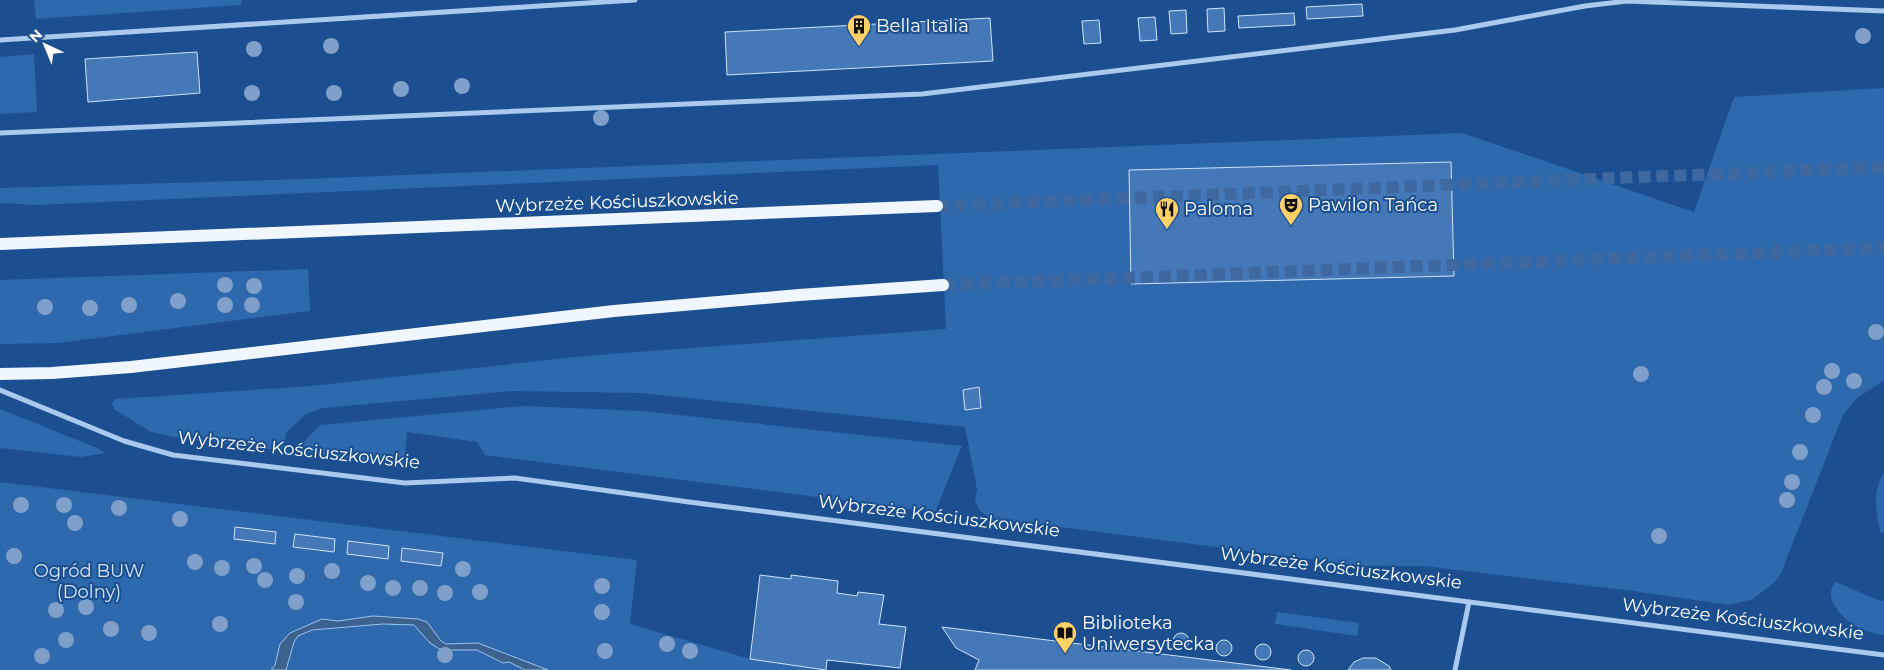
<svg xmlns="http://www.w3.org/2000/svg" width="1884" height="670" viewBox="0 0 1884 670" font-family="Montserrat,sans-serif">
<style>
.green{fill:#2e69ad}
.water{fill:#3c6290;stroke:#9cc4f0}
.building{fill:#4478b7;stroke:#cfe3fa}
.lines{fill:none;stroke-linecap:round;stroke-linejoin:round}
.primary-tunnel{stroke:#3d69a0;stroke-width:12;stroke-dasharray:12 6;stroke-linecap:butt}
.street{stroke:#a9c9ee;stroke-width:5}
.primary{stroke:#f0f6ff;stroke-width:12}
.tree{fill:#7ea0ca}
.labels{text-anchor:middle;stroke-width:4;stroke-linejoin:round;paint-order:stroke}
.poi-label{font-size:18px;fill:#fff;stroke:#1b4f8f;text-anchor:start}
.street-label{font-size:18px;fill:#fff;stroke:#1b4f8f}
.park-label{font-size:18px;fill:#cfe3fa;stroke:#1b4f8f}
</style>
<rect width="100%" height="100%" fill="#1b4f8f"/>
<g class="green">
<polygon points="34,0 241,0 241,5 36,19"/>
<polygon points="34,54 37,112 0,114 0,57"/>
<polygon points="1884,88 1884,380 1856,399 1843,415 1781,573 1775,582 1753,599 1729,605 1633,591 1424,566 1363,566 990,518 980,511 975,501 977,489 965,427 641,393 514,391 323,408 306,414 286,433 283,451 175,437 151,432 114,409 112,404 115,399 311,386 584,356 946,329 938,165 35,205 0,203 0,188 305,179 1462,133 1694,212 1734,97"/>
<polygon points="308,269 310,311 58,343 0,344 0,280"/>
<polygon points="524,406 642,411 962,446 935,512 485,455 477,442 407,432 404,466 302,452 303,443 320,425"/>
<polygon points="0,409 97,448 106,453 81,457 0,448"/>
<path d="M1884 472V533L1880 532C1876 510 1872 492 1884 472Z"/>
<polygon points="0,482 637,560 630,624 750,659 827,670 0,670"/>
<path d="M1836 582 1878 600 1884 601V635C1877 634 1870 633 1864 630 1849 625 1819 599 1836 582Z"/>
<polygon points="1277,612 1359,623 1357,636 1275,624"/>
</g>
<polygon class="water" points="373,616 418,619 427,622 441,641 446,644 478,643 548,670 525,670 509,662 503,663 477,650 441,650 430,643 414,625 383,624 312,630 298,636 294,642 286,670 271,670 275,665 280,644 290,633 322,619 338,621"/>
<g class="building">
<polygon points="1362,4 1363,16 1307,19 1306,7"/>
<polygon points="1224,8 1225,31 1208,32 1207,9"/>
<polygon points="1186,10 1187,33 1171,34 1169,11"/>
<polygon points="1294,13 1295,25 1239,28 1238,16"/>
<polygon points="1155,17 1157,40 1140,41 1138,18"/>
<polygon points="990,18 993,61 727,75 725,32"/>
<polygon points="1099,20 1101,43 1084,44 1082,21"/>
<polygon points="197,52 200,93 88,102 85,59"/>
<polygon points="1451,162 1454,276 1131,284 1129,170"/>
<polygon points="979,387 981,408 965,410 963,390"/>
<polygon points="235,527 276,532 275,544 234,539"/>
<polygon points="295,534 335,539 334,552 293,547"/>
<polygon points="348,541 389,546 388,559 347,554"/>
<polygon points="402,548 443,553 441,566 401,561"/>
<polygon points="760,575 791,579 791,575 838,581 837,593 857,596 858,592 884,595 879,624 906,627 900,668 827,660 826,670 750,659"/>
<polygon points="942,627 950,628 1291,670 975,670 979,660 956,648"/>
<circle cx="1181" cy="641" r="8"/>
<circle cx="1224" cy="648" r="8"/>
<circle cx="1263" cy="652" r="8"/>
<circle cx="1306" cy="658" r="8"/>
<polygon points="1363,658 1376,658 1389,666 1391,670 1348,670 1354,662"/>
</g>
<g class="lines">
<g class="primary-tunnel">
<polyline points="937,206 1884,167"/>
<polyline points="943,285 1884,248"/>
</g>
<g class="street">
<polyline points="0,40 635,0"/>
<polyline points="0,133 922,94 1455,30 1585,6 1627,1 1884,11"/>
<polyline points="0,390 124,441 173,455 405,483 515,478 689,502 1884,655"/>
<polyline points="1455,670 1469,602"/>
</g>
<g class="primary">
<polyline points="0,244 937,206"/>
<polyline points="0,374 52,373 131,367 614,311 799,295 943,285"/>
</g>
</g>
<g class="tree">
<circle cx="1863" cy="36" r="8"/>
<circle cx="331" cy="46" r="8"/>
<circle cx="254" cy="49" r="8"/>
<circle cx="462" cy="86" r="8"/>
<circle cx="401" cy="89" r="8"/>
<circle cx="252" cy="93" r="8"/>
<circle cx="334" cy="93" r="8"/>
<circle cx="601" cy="118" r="8"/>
<circle cx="225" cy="285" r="8"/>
<circle cx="254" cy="286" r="8"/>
<circle cx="178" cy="301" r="8"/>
<circle cx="129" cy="305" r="8"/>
<circle cx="225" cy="305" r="8"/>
<circle cx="252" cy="305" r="8"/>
<circle cx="45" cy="307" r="8"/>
<circle cx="90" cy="308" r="8"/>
<circle cx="1876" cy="332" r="8"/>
<circle cx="1832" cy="371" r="8"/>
<circle cx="1641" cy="374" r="8"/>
<circle cx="1854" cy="381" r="8"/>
<circle cx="1824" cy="387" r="8"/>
<circle cx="1813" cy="415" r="8"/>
<circle cx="1800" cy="452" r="8"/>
<circle cx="1792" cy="482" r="8"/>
<circle cx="1787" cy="500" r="8"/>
<circle cx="21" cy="505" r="8"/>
<circle cx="64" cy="505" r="8"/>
<circle cx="119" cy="508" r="8"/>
<circle cx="180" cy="519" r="8"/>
<circle cx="75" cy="523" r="8"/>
<circle cx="1659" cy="536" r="8"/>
<circle cx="14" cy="556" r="8"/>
<circle cx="195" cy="562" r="8"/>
<circle cx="254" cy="566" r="8"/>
<circle cx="222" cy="568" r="8"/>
<circle cx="463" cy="569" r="8"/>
<circle cx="332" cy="571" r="8"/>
<circle cx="297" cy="576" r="8"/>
<circle cx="265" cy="580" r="8"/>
<circle cx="368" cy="583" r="8"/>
<circle cx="602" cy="586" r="8"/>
<circle cx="393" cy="588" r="8"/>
<circle cx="420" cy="588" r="8"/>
<circle cx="480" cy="592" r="8"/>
<circle cx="445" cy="593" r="8"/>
<circle cx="296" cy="602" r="8"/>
<circle cx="86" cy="607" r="8"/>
<circle cx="56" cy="610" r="8"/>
<circle cx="602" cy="612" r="8"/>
<circle cx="220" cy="624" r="8"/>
<circle cx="111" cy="629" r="8"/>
<circle cx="149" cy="633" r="8"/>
<circle cx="66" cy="640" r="8"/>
<circle cx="667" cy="644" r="8"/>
<circle cx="605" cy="651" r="8"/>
<circle cx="690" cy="651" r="8"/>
<circle cx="445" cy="655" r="8"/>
<circle cx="42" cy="656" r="8"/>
</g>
<defs>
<g id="building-pin" transform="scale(1.25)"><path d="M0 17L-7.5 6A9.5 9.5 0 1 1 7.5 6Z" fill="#ffd166" stroke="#1b4f8f"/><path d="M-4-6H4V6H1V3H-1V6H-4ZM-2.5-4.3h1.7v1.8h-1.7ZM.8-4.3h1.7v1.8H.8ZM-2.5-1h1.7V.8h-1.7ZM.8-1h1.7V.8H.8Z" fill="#111"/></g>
<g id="theatre-pin" transform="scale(1.25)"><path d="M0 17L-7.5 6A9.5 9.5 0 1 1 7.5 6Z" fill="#ffd166" stroke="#1b4f8f"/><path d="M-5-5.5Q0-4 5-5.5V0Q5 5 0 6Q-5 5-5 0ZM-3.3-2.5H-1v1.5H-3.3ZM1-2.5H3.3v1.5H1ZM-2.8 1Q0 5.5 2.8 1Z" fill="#111"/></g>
<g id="restaurant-pin" transform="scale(1.25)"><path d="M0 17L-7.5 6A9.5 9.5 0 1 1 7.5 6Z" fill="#ffd166" stroke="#1b4f8f"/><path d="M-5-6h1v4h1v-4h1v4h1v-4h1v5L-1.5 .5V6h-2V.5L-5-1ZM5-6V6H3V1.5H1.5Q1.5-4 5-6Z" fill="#111"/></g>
<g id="library-pin" transform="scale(1.25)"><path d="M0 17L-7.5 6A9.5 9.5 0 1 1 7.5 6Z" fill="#ffd166" stroke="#1b4f8f"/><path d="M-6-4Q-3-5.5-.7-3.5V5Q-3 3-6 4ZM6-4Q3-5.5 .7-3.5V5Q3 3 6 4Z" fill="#111"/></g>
</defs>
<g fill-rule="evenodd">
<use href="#building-pin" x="859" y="26"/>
<use href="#theatre-pin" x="1291" y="205"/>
<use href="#restaurant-pin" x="1167" y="209"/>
<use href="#library-pin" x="1065" y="633"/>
</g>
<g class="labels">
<g class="poi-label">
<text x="876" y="32">Bella Italia</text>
<text x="1308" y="211">Pawilon Tańca</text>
<text x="1184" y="215">Paloma</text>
<text x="1082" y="629">Biblioteka<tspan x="1082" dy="21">Uniwersytecka</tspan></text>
</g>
<g class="street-label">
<text transform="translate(617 202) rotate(-2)" y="6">Wybrzeże Kościuszkowskie</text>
<text transform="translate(299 450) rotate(6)" y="6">Wybrzeże Kościuszkowskie</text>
<text transform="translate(939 516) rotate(7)" y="6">Wybrzeże Kościuszkowskie</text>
<text transform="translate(1341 568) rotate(7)" y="6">Wybrzeże Kościuszkowskie</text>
<text transform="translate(1743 619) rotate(7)" y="6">Wybrzeże Kościuszkowskie</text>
</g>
<g class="park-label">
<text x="89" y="577">Ogród BUW<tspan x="89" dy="21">(Dolny)</tspan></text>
</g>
</g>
<g transform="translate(45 45) rotate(316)" stroke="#1b4f8f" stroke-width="4" paint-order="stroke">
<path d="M0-4L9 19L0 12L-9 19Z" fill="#ffffff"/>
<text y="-8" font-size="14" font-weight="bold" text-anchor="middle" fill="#ffffff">N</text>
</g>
</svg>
